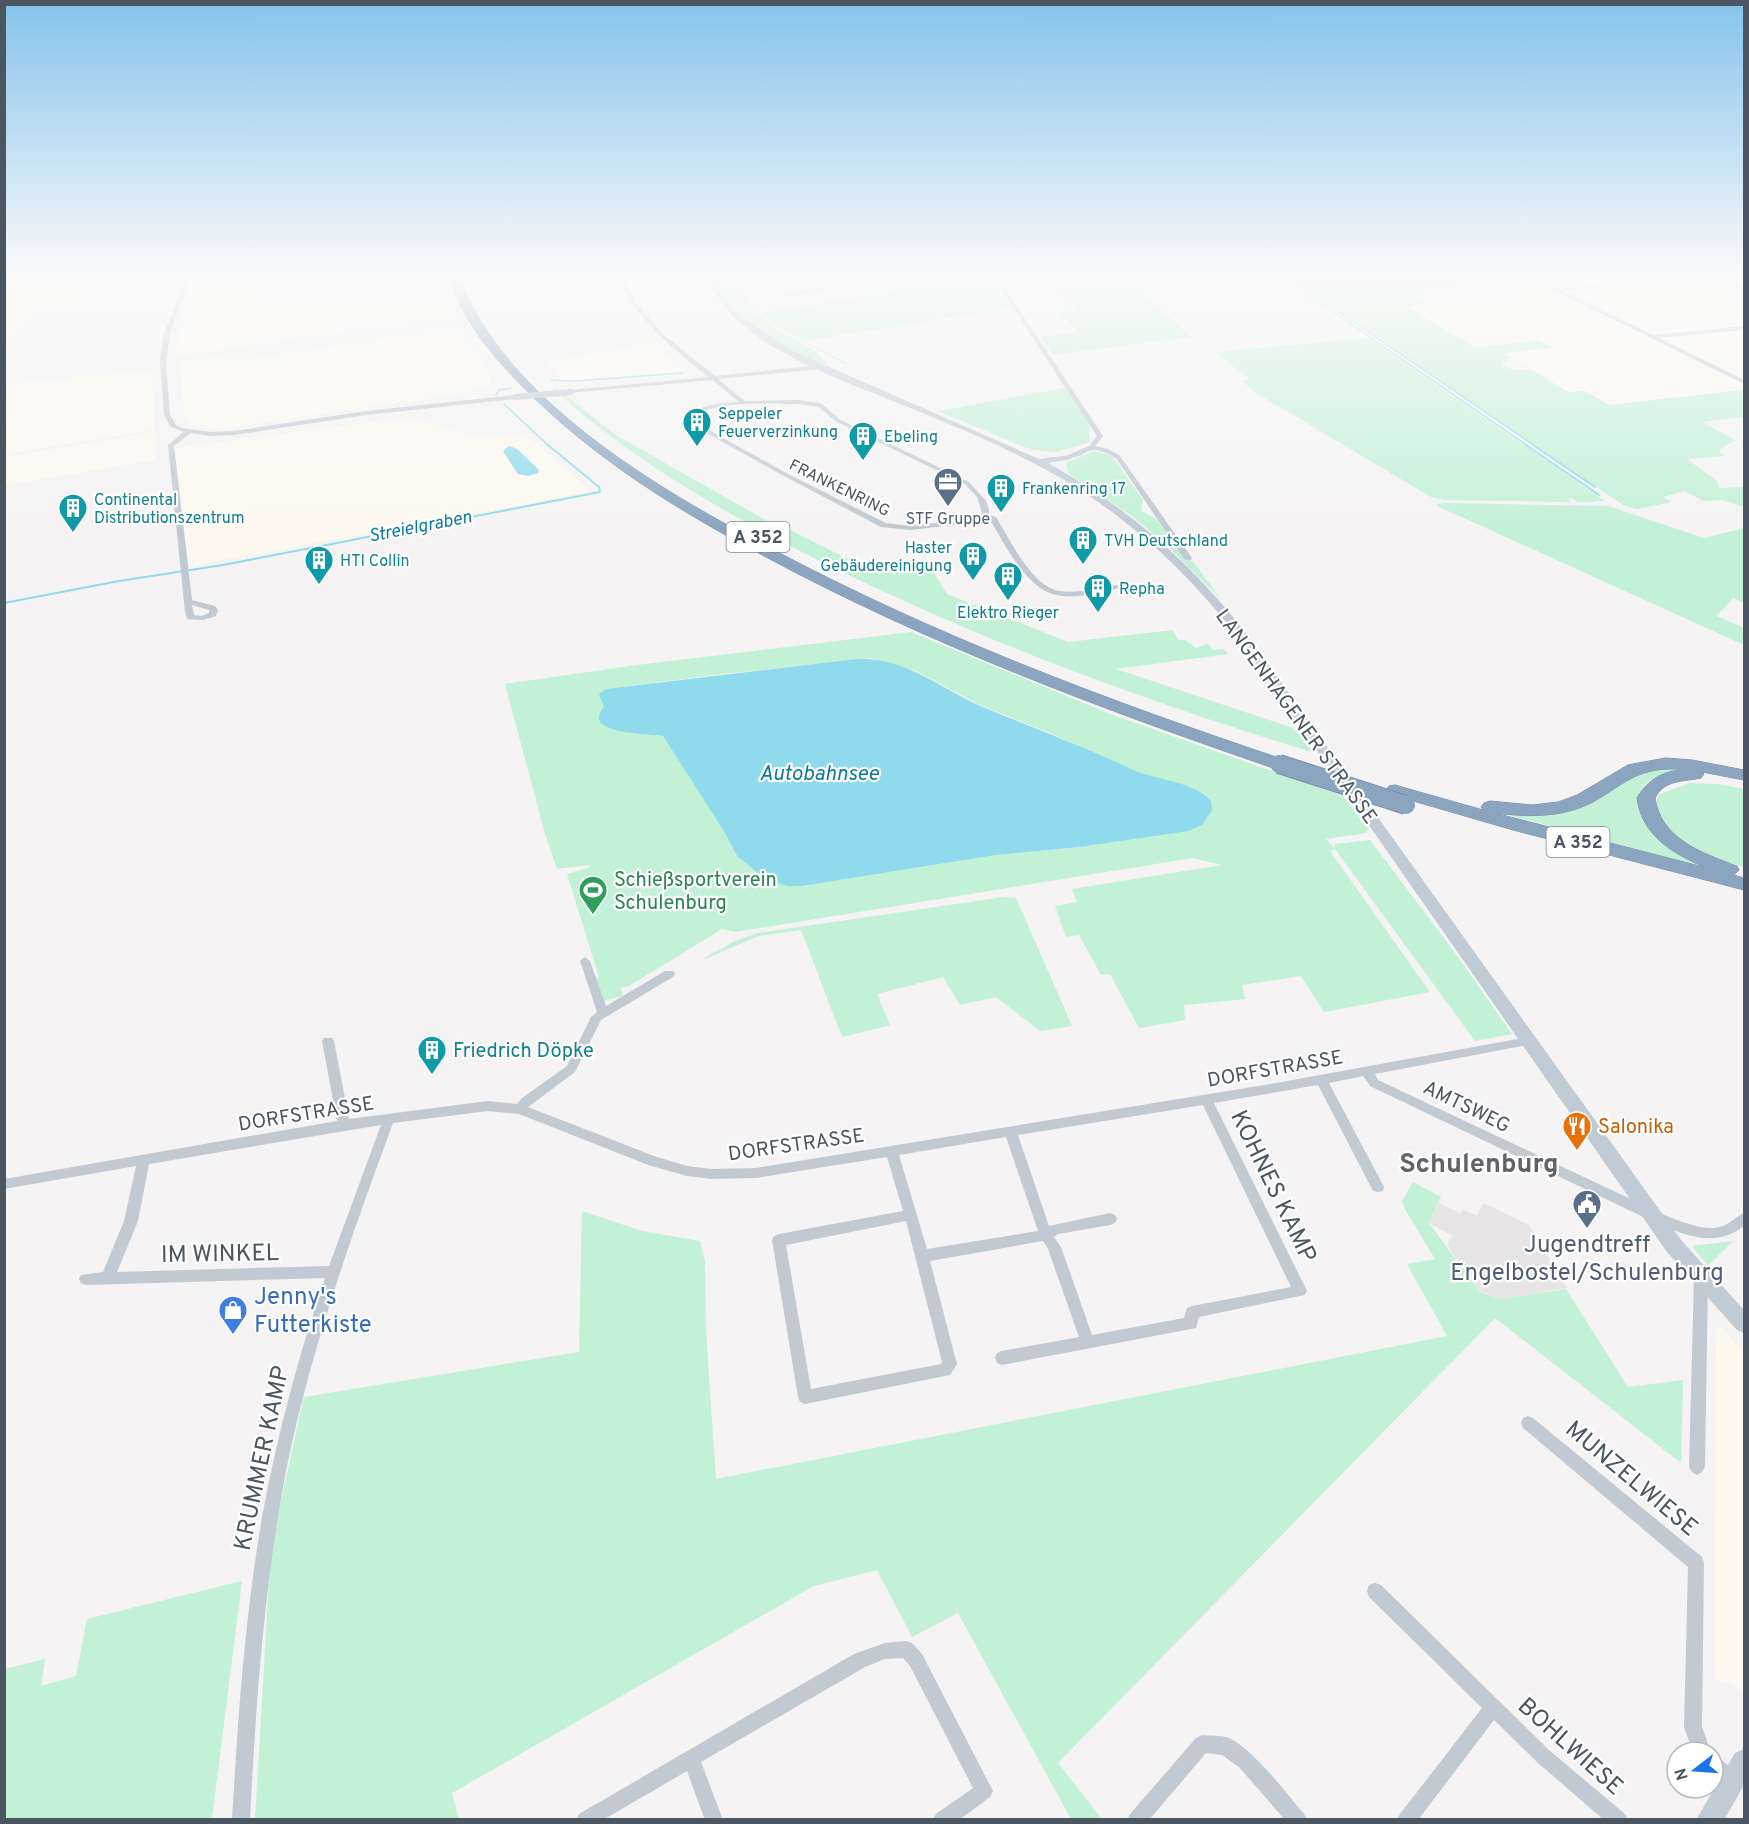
<svg xmlns="http://www.w3.org/2000/svg" width="1749" height="1824" viewBox="0 0 1749 1824" font-family="Overpass,sans-serif">
<style>
.commercial{fill:#fdf9ef}
.education{fill:#e6e4e5}
.green{fill:#c3f1d5;fill-rule:evenodd}
.water{fill:#90daee}
.lines{fill:none;stroke-linecap:round;stroke-linejoin:round}
.stream-far1{stroke:#90daee;stroke-width:1.5}
.stream{stroke:#90daee;stroke-width:2}
.highway-casing{stroke:#7690ad;stroke-width:1}
.street{fill:#c1cad2;fill-rule:evenodd}
.secondary{fill:#c1cbd6;fill-rule:evenodd}
.highway{fill:#8ba5c1;fill-rule:evenodd}
.highway-bridge-casing{stroke:#7690ad;stroke-width:20;stroke-linecap:butt}
.street-bridge{stroke:#c1cad2;stroke-width:6}
.highway-bridge{stroke:#8ba5c1;stroke-width:18}
.labels{text-anchor:middle;stroke-width:4.5;stroke-linejoin:round;paint-order:stroke}
.far-culture-label{font-size:16px;fill:#0d838f;stroke:#fff;text-anchor:start}
.far-street-label{font-size:16px;fill:#4a5661;stroke:#fff}
.far-service-label{font-size:16px;fill:#4e5e75;stroke:#fff}
.far-water-label{font-size:18px;font-style:italic;fill:#0c7c9b;stroke:#fff}
.shield{fill:#fff;stroke:#808990;stroke-width:1.5}
.shield-label{font-size:18px;font-weight:bold;fill:#4a5661}
.street-label{font-size:20px;fill:#4a5661;stroke:#fff}
.leisure-label{font-size:20px;fill:#27864d;stroke:#fff;text-anchor:start}
.culture-label{font-size:20px;fill:#0d838f;stroke:#fff;text-anchor:start}
.food-label{font-size:20px;fill:#c56008;stroke:#fff;text-anchor:start}
.water-label{font-size:21px;font-style:italic;fill:#0c7c9b;stroke:#fff}
.near-street-label{font-size:24px;fill:#4a5661;stroke:#fff}
.near-service-label{font-size:24px;fill:#4e5e75;stroke:#fff}
.near-shop-label{font-size:24px;fill:#366cbe;stroke:#fff;text-anchor:start}
.near-quarter-label{font-size:27px;font-weight:bold;fill:#5f6368;stroke:#fff}
</style>
<rect width="100%" height="100%" fill="#f5f3f3"/>
<g class="commercial">
<polygon points="4,274 183,274 174,296 33,307 5,352"/>
<polygon points="201,274 439,274 445,296 455,316 175,356 180,330"/>
<polygon points="1467,274 1521,274 1744,384 1744,390 1609,405 1585,391 1568,392 1505,353 1539,341 1475,347 1405,307 1425,304 1409,294 1487,285"/>
<polygon points="1528,274 1744,274 1744,379 1667,342"/>
<polygon points="458,328 491,374 490,385 466,393 233,427 213,429 194,427 184,414 180,361 224,355 226,362"/>
<polygon points="659,342 665,349 663,352 686,372 591,379 560,378 546,361"/>
<polygon points="152,370 155,430 5,454 5,384"/>
<polygon points="411,417 468,435 527,436 589,488 584,493 196,565 188,561 175,448"/>
<polygon points="155,432 156,460 5,485 5,457"/>
<polygon points="1716,1328 1722,1328 1744,1353 1744,1692 1733,1685 1715,1679"/>
</g>
<polygon class="education" points="1439,1203 1461,1214 1463,1210 1477,1216 1483,1203 1529,1225 1567,1288 1500,1299 1480,1291 1449,1248 1448,1242 1453,1236 1429,1223"/>
<g class="green">
<path d="M709 274H726C739 291 752 310 769 324 788 338 814 344 827 364 817 365 802 356 793 351 760 332 725 310 709 274Z"/>
<polygon points="1032,274 1190,274 1197,279 1137,288 1191,337 1053,355 1040,337 1075,333 1078,330 1059,313 1079,310"/>
<polygon points="1283,274 1470,274 1468,274 1488,285 1410,294 1427,304 1406,307 1475,347 1539,341 1552,348 1506,353 1510,357 1501,366 1514,370 1532,370 1568,392 1585,391 1609,405 1744,390 1744,417 1702,422 1737,441 1731,442 1719,451 1724,456 1687,459 1717,481 1719,488 1744,487 1744,507 1723,500 1703,501 1685,491 1663,497 1671,502 1637,509 1623,505"/>
<polygon points="988,277 1009,308 804,341 848,363 844,364 774,325 761,313"/>
<polygon points="1369,338 1605,501 1577,502 1574,499 1568,498 1570,502 1445,500 1431,497 1256,393 1242,381 1249,379 1215,352"/>
<path d="M552 388H557L614 434 769 522 784 527 868 569 929 565 947 594 1068 642 1173 630 1178 640H1185L1196 648 1208 644 1213 650 1224 649 1228 654 1116 669 1293 728 1315 753C1145 701 981 641 822 562 726 514 631 460 552 388Z"/>
<polygon points="1065,388 1089,423 1090,442 1056,452 1032,450 938,411"/>
<polygon points="1094,451 1111,455 1143,500 1141,511 1156,519 1184,556 1194,563 1222,600 1168,547 1136,519 1068,473 1066,463"/>
<polygon points="1444,503 1608,506 1704,538 1744,528 1744,603 1733,598 1717,616 1744,628 1744,645 1435,505"/>
<path d="M911 632 1113 715 1343 796 1368 828 1366 833 1326 839 1335 849V844L1370 840 1453 950 1512 1034 1475 1041 1335 849 1330 851 1430 992 1324 1012 1301 976 1242 985 1245 999 1184 1005 1185 1020 1139 1028 1110 974 1101 975 1079 935 1066 937 1055 906 1077 902 1072 889 1222 865 1193 858 735 932 722 929 629 986 621 988 623 996 604 1001 596 978 599 977 567 874 591 867 590 865 557 869 545 834 505 684 637 665ZM870 658 916 671 980 705 1050 733 1132 770 1170 783 1202 825 1189 831 1080 847 996 855 802 886H787L737 856 725 833 663 736 613 730 604 707 606 689 722 674Z"/>
<path d="M1671 766 1744 777V779C1712 771 1616 759 1644 820L1723 872 1501 813 1544 814 1624 777Z"/>
<path d="M1689 783 1718 784 1744 789V867C1714 858 1647 836 1658 795Z"/>
<polygon points="1004,897 1016,898 1072,1026 1040,1031 996,997 960,1005 943,977 877,994 890,1025 842,1037 801,930 759,936 705,959 704,958 737,940 758,933"/>
<polygon points="1413,1182 1441,1197 1429,1223 1480,1292 1500,1299 1566,1289 1628,1387 1683,1380 1681,1463 1495,1318 1058,1763 1102,1819 1071,1819 958,1613 912,1637 877,1570 814,1586 452,1793 459,1819 255,1820 271,1545 304,1397 579,1352 582,1211 642,1231 700,1241 705,1261 706,1331 716,1479 1447,1336 1407,1264 1435,1259 1406,1211 1402,1201"/>
<polygon points="1733,1241 1708,1266 1692,1246"/>
<polygon points="242,1581 212,1819 5,1819 5,1669 45,1659 41,1686 76,1676 87,1619"/>
</g>
<g class="water">
<polygon points="509,446 517,449 539,470 538,473 528,476 518,474 503,451"/>
<path d="M857 659C906 657 941 689 983 707 1033 728 1083 746 1131 769 1156 781 1192 780 1211 801L1212 810 1202 825 1189 831 1080 847 996 855 802 886H787L766 879 737 856 725 833 663 736C651 734 595 734 599 716 600 712 602 710 604 707L599 694 606 689Z"/>
</g>
<g class="lines">
<g class="stream-far1">
<polyline points="1278,274 1528,446"/>
<polyline points="1283,274 1535,446"/>
<polyline points="551,380 576,381 682,373"/>
<polyline points="496,395 499,390 512,388"/>
<polyline points="504,404 549,446"/>
</g>
<g class="stream">
<polyline points="1526,445 1599,495"/>
<polyline points="1533,445 1595,487"/>
<polyline points="4,603 119,581 223,565 600,492 599,487 548,445"/>
</g>
<g class="highway-casing">
<g id="highway">
<path d="M450 274H458C503 399 658 489 770 548 935 636 1109 701 1285 760L1288 764 1285 768H1273C1099 708 928 644 766 557 679 511 594 459 524 388 493 357 459 318 450 274Z"/>
<path d="M1666 758 1692 760 1744 770V780L1702 772 1704 774 1701 778C1683 782 1665 779 1655 798 1661 839 1702 853 1737 866L1739 870 1734 875 1744 878V890L1513 830 1389 794 1386 790 1389 786 1395 785 1483 810 1481 807 1484 803 1490 801 1532 805 1558 802 1577 795 1628 765ZM1666 769H1684C1662 772 1648 779 1637 798 1642 836 1673 854 1707 868L1495 813C1527 817 1561 818 1591 803 1619 788 1632 771 1666 769Z"/>
</g>
</g>
<g class="street">
<path d="M188 274H192L170 333 166 362 170 415 176 425 182 428 210 432 235 431 366 411 515 395 518 397 515 399 366 415 235 435 210 436 191 433 174 446 192 600 215 606 218 610 216 616 203 620 187 619 185 612 168 445 184 432 171 427 164 415 160 362 164 333ZM192 605 209 610V613L202 616 194 615Z"/>
<path d="M619 274H623L635 302 663 334 715 376 821 365 824 367 821 369 718 379 745 401 799 400 821 403 839 419 969 482 986 501 989 510V515L996 517C1010 539 1031 586 1059 591 1078 594 1098 588 1116 585L1120 587 1116 589C1097 593 1076 599 1056 595 1026 589 1005 544 990 520L983 518 971 523 910 530 881 527 784 476 694 426 686 418C699 404 720 403 739 402L712 380 569 393V391L571 390 708 377C672 347 633 319 619 274ZM799 404 819 407 835 421 965 484 977 497 982 513 969 519 910 526 886 523 788 474 698 424 693 418C713 399 772 404 799 404Z"/>
<polygon points="754,274 765,274 731,280 728,278"/>
<polygon points="830,274 835,274 848,285 786,297 783,295 841,284"/>
<path d="M991 274H1016L1014 275 997 276 1103 436 1095 446 1108 449 1120 456 1192 558 1191 560H1185L1116 458C1084 440 1091 458 1066 458V456L1089 446 1097 436Z"/>
<polygon points="1521,274 1526,274 1557,289 1706,275 1706,274 1711,274 1744,287 1744,290 1742,290 1712,277 1562,291 1653,335 1744,326 1744,330 1659,338 1744,380 1744,384"/>
<path d="M585 957 590 961 606 1006 665 971H673L675 974 673 977 601 1020 575 1072 528 1107 654 1156 687 1166 711 1169 756 1168 1276 1083 1529 1037 1533 1038 1535 1041 1533 1044 1375 1074 1378 1080 1671 1218C1687 1223 1706 1232 1723 1226 1731 1223 1736 1216 1744 1213V1226C1716 1247 1692 1237 1662 1226L1370 1086 1363 1076 1329 1083 1384 1187 1383 1191 1378 1192 1373 1191 1318 1085 1214 1103 1305 1287 1307 1291 1305 1295 1199 1317 1196 1328 1191 1329 1002 1365 997 1363 995 1358 997 1353 1002 1351 1079 1337 1048 1249 1043 1241 930 1261 957 1364 950 1375 805 1404 800 1402 798 1397 772 1240 774 1236 779 1234 903 1211 887 1157 756 1178 711 1179 687 1176 648 1165 519 1114 488 1111 393 1123C351 1237 310 1352 286 1471 264 1586 256 1703 250 1820H232C238 1717 245 1613 263 1512 278 1432 299 1354 325 1278L86 1285 81 1283 79 1279 81 1275 103 1272 124 1221 136 1166 4 1189V1179L337 1121 322 1041 324 1038H332L334 1041 349 1119 488 1101 517 1104 522 1098 567 1066 591 1017 597 1012 580 961ZM1203 1105 1291 1287 1192 1306 1187 1308 1184 1318 1092 1335 1061 1247 1054 1237 1058 1234 1110 1225 1115 1223 1117 1219 1115 1215 1110 1213 1049 1226 1018 1135ZM381 1125 329 1266 117 1272 138 1221 149 1164ZM1006 1137 1038 1231 927 1249 899 1155ZM906 1221 942 1362 941 1364 811 1389 786 1245Z"/>
<polygon points="1701,1272 1706,1274 1708,1278 1705,1467 1702,1472 1697,1475 1692,1472 1689,1467 1694,1278 1696,1274"/>
<polygon points="1528,1416 1533,1418 1702,1557 1704,1563 1702,1727 1711,1752 1693,1752 1684,1727 1688,1567 1523,1428 1521,1423 1523,1418"/>
<polygon points="1375,1583 1381,1585 1549,1750 1625,1814 1628,1820 1604,1820 1537,1762 1494,1720 1418,1820 1397,1820 1400,1814 1482,1708 1369,1597 1367,1591 1369,1585"/>
<polygon points="906,1641 912,1643 922,1654 993,1791 990,1797 959,1820 933,1820 936,1814 973,1788 910,1666 903,1658 885,1659 865,1667 701,1762 723,1820 705,1820 687,1771 603,1820 576,1820 579,1814 854,1654 885,1643"/>
<path d="M1202 1735C1210 1736 1218 1735 1226 1737 1249 1744 1288 1795 1304 1814L1307 1820H1285L1239 1767 1222 1755 1206 1753 1149 1820H1127L1130 1814 1196 1738Z"/>
<path d="M1713 1755C1724 1760 1736 1772 1741 1783L1738 1789 1732 1792 1726 1789 1713 1777Z"/>
</g>
<g class="secondary">
<path d="M702 274H709L724 297 743 317 793 351 1039 459 1071 455V459L1048 463C1124 505 1188 560 1242 628L1681 1240 1744 1310V1333L1737 1330 1667 1252 1234 632C1181 565 1119 509 1043 468 989 439 930 416 873 393 826 374 776 355 738 321 723 307 713 291 702 274Z"/>
<polygon points="1744,1749 1744,1785 1724,1820 1696,1820 1735,1753"/>
</g>
<use href="#highway" class="highway"/>
<g class="highway-bridge-casing">
<polyline id="highway-bridge" points="1279,764 1406,805"/>
</g>
<polyline class="street-bridge" points="515,397 571,392"/>
<use href="#highway-bridge" class="highway-bridge"/>
</g>
<linearGradient id="sky" x2="0" y2="1"><stop stop-color="#85c3ea"/><stop offset="0.52" stop-color="#fafafa"/><stop offset="1" stop-color="#fafafa" stop-opacity="0"/></linearGradient>
<rect width="1749" height="529" fill="url(#sky)"/>
<defs>
<g id="building-pin" transform="scale(1.5)"><path d="M0 17L-7.5 6A9.5 9.5 0 1 1 7.5 6Z" fill="#0f9aa8" stroke="#fff"/><path d="M-4-6H4V6H1V3H-1V6H-4ZM-2.5-4.3h1.7v1.8h-1.7ZM.8-4.3h1.7v1.8H.8ZM-2.5-1h1.7V.8h-1.7ZM.8-1h1.7V.8H.8Z" fill="#fff"/></g>
<g id="office-pin" transform="scale(1.5)"><path d="M0 17L-7.5 6A9.5 9.5 0 1 1 7.5 6Z" fill="#5c6f8a" stroke="#fff"/><path d="M-6-3h4V-5.5h4V-3h4V5H-6ZM-1-4.5V-3h2v-1.5ZM-6 0V1H6V0Z" fill="#fff"/></g>
<g id="stadium-pin" transform="scale(1.5)"><path d="M0 17L-7.5 6A9.5 9.5 0 1 1 7.5 6Z" fill="#2e9e5b" stroke="#fff"/><path d="M0-5a6.5 5 0 1 0 0 10a6.5 5 0 1 0 0-10ZM-3.5-1.8h7v3.6h-7Z" fill="#fff"/></g>
<g id="restaurant-pin" transform="scale(1.5)"><path d="M0 17L-7.5 6A9.5 9.5 0 1 1 7.5 6Z" fill="#e8710a" stroke="#fff"/><path d="M-5-6h1v4h1v-4h1v4h1v-4h1v5L-1.5 .5V6h-2V.5L-5-1ZM5-6V6H3V1.5H1.5Q1.5-4 5-6Z" fill="#fff"/></g>
<g id="civic-pin" transform="scale(1.5)"><path d="M0 17L-7.5 6A9.5 9.5 0 1 1 7.5 6Z" fill="#5c6f8a" stroke="#fff"/><path d="M-.6-6.5H3V-4.5H.6V-3L4-1V1h2V6H-6V1h2V-1L-.6-3ZM-1.2 2.5V6h2.4V2.5Z" fill="#fff"/></g>
<g id="shop-pin" transform="scale(1.5)"><path d="M0 17L-7.5 6A9.5 9.5 0 1 1 7.5 6Z" fill="#3f7fe0" stroke="#fff"/><path d="M-5-2.5h2.3a2.7 3.5 0 0 1 5.4 0H5L5.5 6h-11ZM-1.5-2.5h3a1.5 2.3 0 0 0-3 0Z" fill="#fff"/></g>
</defs>
<g fill-rule="evenodd">
<use href="#building-pin" x="697" y="422"/>
<use href="#building-pin" x="863" y="436"/>
<use href="#office-pin" x="948" y="482"/>
<use href="#building-pin" x="1001" y="488"/>
<use href="#building-pin" x="73" y="508"/>
<use href="#building-pin" x="1083" y="540"/>
<use href="#building-pin" x="973" y="556"/>
<use href="#building-pin" x="319" y="560"/>
<use href="#building-pin" x="1008" y="576"/>
<use href="#building-pin" x="1098" y="588"/>
<use href="#stadium-pin" x="593" y="890"/>
<use href="#building-pin" x="432" y="1050"/>
<use href="#restaurant-pin" x="1577" y="1126"/>
<use href="#civic-pin" x="1587" y="1204"/>
<use href="#shop-pin" x="233" y="1310"/>
</g>
<g class="labels">
<g class="far-culture-label">
<text x="718" y="419">Seppeler<tspan x="718" dy="18">Feuerverzinkung</tspan></text>
<text x="884" y="442">Ebeling</text>
<text x="1022" y="494">Frankenring 17</text>
<text x="94" y="505">Continental<tspan x="94" dy="18">Distributionszentrum</tspan></text>
<text x="1104" y="546">TVH Deutschland</text>
<text x="952" y="553" text-anchor="end">Haster<tspan x="952" dy="18">Gebäudereinigung</tspan></text>
<text x="340" y="566">HTI Collin</text>
<text x="1119" y="594">Repha</text>
<text x="1008" y="618" text-anchor="middle">Elektro Rieger</text>
</g>
<g class="far-street-label">
<text transform="translate(840 487) rotate(26)" y="6">FRANKENRING</text>
</g>
<g class="far-service-label">
<text x="948" y="524">STF Gruppe</text>
</g>
<g class="far-water-label">
<text transform="translate(420 526) rotate(-11)" y="6">Streielgraben</text>
</g>
<g class="shield">
<rect x="726.5" y="522" width="63" height="30" rx="4.5"/>
<rect x="1546.5" y="827" width="63" height="30" rx="4.5"/>
</g>
<g class="shield-label">
<text x="758" y="543">A 352</text>
<text x="1578" y="848">A 352</text>
</g>
<g class="street-label">
<text transform="translate(1297 716) rotate(54)" y="7">LANGENHAGENER STRASSE</text>
<text transform="translate(1275 1068) rotate(-10)" y="7">DORFSTRASSE</text>
<text transform="translate(1467 1106) rotate(26)" y="7">AMTSWEG</text>
<text transform="translate(306 1113) rotate(-9)" y="7">DORFSTRASSE</text>
<text transform="translate(796 1144) rotate(-8)" y="7">DORFSTRASSE</text>
</g>
<g class="leisure-label">
<text x="614" y="886">Schießsportverein<tspan x="614" dy="23">Schulenburg</tspan></text>
</g>
<g class="culture-label">
<text x="453" y="1057">Friedrich Döpke</text>
</g>
<g class="food-label">
<text x="1598" y="1133">Salonika</text>
</g>
<g class="water-label">
<text x="819" y="780">Autobahnsee</text>
</g>
<g class="near-street-label">
<text transform="translate(1274 1186) rotate(64)" y="8">KOHNES KAMP</text>
<text transform="translate(220 1253) rotate(-1)" y="8">IM WINKEL</text>
<text transform="translate(261 1458) rotate(-78)" y="8">KRUMMER KAMP</text>
<text transform="translate(1632 1478) rotate(40)" y="8">MUNZELWIESE</text>
<text transform="translate(1571 1746) rotate(42)" y="8">BOHLWIESE</text>
</g>
<g class="near-service-label">
<text x="1587" y="1252">Jugendtreff<tspan x="1587" dy="28">Engelbostel/Schulenburg</tspan></text>
</g>
<g class="near-shop-label">
<text x="254" y="1304">Jenny's<tspan x="254" dy="28">Futterkiste</tspan></text>
</g>
<g class="near-quarter-label">
<text x="1479" y="1172">Schulenburg</text>
</g>
</g>
<rect width="1749" height="1824" fill="none" stroke="#4a5661" stroke-width="12"/>
<g transform="translate(1695 1770) rotate(253)"><circle r="28" fill="#ffffff" stroke="#b7bbc0" stroke-width="1.5"/>
<path d="M0-4.5L10 22L0 15L-10 22Z" fill="#1a73e8"/>
<text y="-9" font-size="16" font-weight="bold" text-anchor="middle" fill="#4a5661">N</text>
</g>
</svg>
